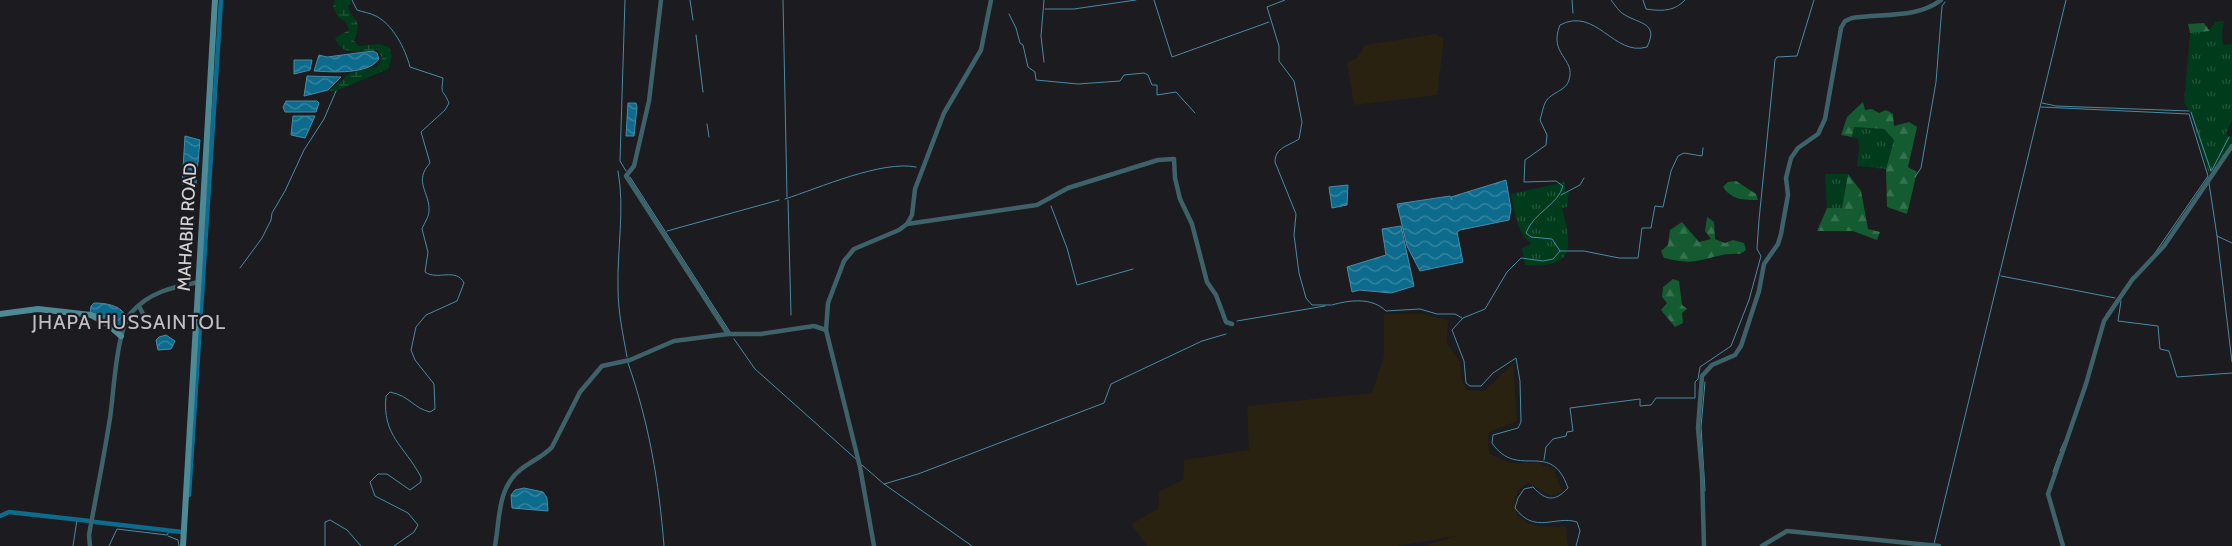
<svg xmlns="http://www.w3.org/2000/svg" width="2232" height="546" viewBox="0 0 2232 546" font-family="Cabin,sans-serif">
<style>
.industrial{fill:#292211}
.grass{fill:url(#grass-tufts)}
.forest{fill:url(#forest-firs)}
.wetland{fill:url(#wetland-marsh)}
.water{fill:url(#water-waves);stroke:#498ba4}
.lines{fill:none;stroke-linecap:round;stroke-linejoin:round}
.stream{stroke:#498ba4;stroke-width:1}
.canal{stroke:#0d6c8e;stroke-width:4.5}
.street{stroke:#3e6269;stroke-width:4.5}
.secondary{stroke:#4e8a96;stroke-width:6}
.labels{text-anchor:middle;stroke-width:4.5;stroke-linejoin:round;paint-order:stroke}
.street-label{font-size:18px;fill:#d4d3d6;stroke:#1c1b1f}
.quarter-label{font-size:20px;letter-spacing:1px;fill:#c1bfc5;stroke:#1c1b1f}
</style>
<defs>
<pattern id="grass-tufts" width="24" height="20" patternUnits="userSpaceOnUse" patternTransform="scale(1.25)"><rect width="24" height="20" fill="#003b1b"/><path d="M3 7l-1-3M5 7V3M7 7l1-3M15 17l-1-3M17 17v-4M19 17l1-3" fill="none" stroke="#24563b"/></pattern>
<pattern id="forest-firs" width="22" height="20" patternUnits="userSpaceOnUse" patternTransform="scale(1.25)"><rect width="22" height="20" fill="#155b32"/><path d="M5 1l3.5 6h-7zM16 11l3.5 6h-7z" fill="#36724f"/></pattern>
<pattern id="wetland-marsh" width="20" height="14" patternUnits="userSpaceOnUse" patternTransform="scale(1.25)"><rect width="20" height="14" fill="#003b1b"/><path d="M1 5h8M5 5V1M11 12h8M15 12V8" fill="none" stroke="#24563b"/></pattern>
<pattern id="water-waves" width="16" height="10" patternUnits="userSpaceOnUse" patternTransform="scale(1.25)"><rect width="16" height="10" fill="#0d6c8e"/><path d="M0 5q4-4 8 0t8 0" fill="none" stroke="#3b87a2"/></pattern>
</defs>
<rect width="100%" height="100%" fill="#1c1b1f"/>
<g class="industrial">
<polygon points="1436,34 1444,39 1437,95 1354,105 1347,62 1356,59 1365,45"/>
<polygon points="1384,314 1422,314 1448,320 1447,343 1460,362 1461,377 1466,390 1484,391 1513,364 1517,421 1488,433 1489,454 1511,463 1539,463 1554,470 1562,491 1551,496 1528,483 1518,491 1514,502 1517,515 1528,523 1541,527 1566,527 1568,546 1424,546 1456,536 1397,546 1147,546 1131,524 1158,509 1159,491 1183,480 1184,460 1249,450 1247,406 1372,393 1384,356"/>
</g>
<g class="grass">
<polygon points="2224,21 2222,31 2223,45 2232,44 2232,120 2226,133 2229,137 2232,136 2232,146 2210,177 2190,112 2184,103 2190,33 2209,31 2215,22"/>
<polygon points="1854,127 1884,129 1894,140 1886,169 1857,166 1859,148 1858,139 1852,137"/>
<polygon points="1825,174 1848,174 1842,208 1827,208"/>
<path d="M1565 182V192L1569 191 1567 207 1562 208C1573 248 1574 269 1525 265L1522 248 1531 244C1517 232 1514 211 1511 194Z"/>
</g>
<g class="forest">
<polygon points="2204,23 2210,31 2190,33 2188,24"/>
<polygon points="1863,102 1865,110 1872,109 1879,113 1886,110 1893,114 1894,126 1909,122 1917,127 1908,167 1917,172 1907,214 1887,207 1886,169 1894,140 1884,129 1854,127 1852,137 1841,135 1847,117"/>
<polygon points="1848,174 1861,191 1868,229 1880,232 1877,240 1853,231 1817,231 1827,208 1842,208"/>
<path d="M1736 181 1756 194 1758 200C1743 200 1732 200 1723 187L1728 182Z"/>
<path d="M1707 217 1714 222 1715 239 1725 243 1733 240 1744 243 1746 250 1740 254C1722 253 1713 258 1696 261 1685 263 1674 260 1664 258L1661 251 1668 245 1670 230 1682 222 1699 242 1711 239 1705 231Z"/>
<polygon points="1673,279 1679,281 1682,305 1687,309 1682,313 1683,323 1675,327 1661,310 1667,303 1662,297 1663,287"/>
</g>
<path class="wetland" d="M335 0H350L351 4 348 6C352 23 364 17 354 41L359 46 379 44 389 47 392 57 388 69 336 91H329L350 73 377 67 382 58 377 50C360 51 343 58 335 38L349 30 346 22 338 17 333 7Z"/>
<g class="water">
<path d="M373 51 377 53 379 59C368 75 332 72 314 71L319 55 327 57Z"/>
<polygon points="294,60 312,60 310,70 294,74"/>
<polygon points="307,76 341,77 328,90 304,96"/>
<polygon points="286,101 317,101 319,103 316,112 285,112 283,107"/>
<polygon points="628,103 636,103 637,107 634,136 626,136"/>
<polygon points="293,116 315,116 305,138 291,135"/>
<polygon points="185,136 200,140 196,184 192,185 191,183 182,184"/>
<polygon points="1506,180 1511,209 1509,220 1460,230 1457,232 1463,262 1420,271 1407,246 1397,204 1450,196 1452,200 1451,197"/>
<polygon points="1348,185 1347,205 1332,208 1329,187"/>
<polygon points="1401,226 1414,286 1391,293 1359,290 1352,292 1347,267 1386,255 1382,229"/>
<path d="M94 303C105 303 120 305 125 315L120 329 97 314 90 313 91 306Z"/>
<polygon points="166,335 175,341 171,349 158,350 156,340 159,337"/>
<polygon points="524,488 543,492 547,498 548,511 512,508 511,495 515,490"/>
</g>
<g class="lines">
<g class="stream">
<path d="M352 0 357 10C363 12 370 13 376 16 393 25 405 48 410 67L443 78C441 97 442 87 449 103L445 110 421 132 430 163C413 182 430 192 429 211 429 217 424 223 422 229L428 252 425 272C437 281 456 267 464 283L457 301 426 315 416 327 411 350 415 360 434 384 435 409 430 412C413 408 410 396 390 392L386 396C382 436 404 445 421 477V482L410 490 387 474H378L370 482 375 496 408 513 418 525 414 532 394 546"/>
<polyline points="625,0 620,161 626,171"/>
<polyline points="690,0 693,20"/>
<polyline points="783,0 787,197"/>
<polyline points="1154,0 1172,57 1269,22"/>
<path d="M1285 0 1267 7 1279 46V61L1294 81 1302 122 1299 139C1289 146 1275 147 1275 162L1296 214 1294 235 1299 273 1306 298 1312 305H1331"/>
<polyline points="1572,0 1573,13"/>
<path d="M1643 0 1646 9C1661 11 1674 12 1685 0"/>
<polyline points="1045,9 1074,9 1136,0"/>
<polyline points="1009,14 1016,28 1020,43 1023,45 1028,67 1035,72 1036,80 1078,84 1120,81 1124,75 1144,73 1148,75 1152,85 1157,85 1157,95 1176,92 1195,113"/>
<polyline points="696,35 703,92"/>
<polyline points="1044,62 1041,36 1044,0"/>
<polyline points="2042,103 2056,106 2189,111"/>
<polyline points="2041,107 2189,114 2208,176 2155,253"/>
<polyline points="2191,112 2211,171"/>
<polyline points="707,124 709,137"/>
<polyline points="2212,170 2229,137"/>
<path d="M618 171C625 209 617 250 618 288 618 312 623 334 627 357"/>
<polyline points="630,177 730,332"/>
<polyline points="1915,177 1921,168 1936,82 1942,6 1945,2"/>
<polyline points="2209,183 2217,236 2232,243"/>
<polyline points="1561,195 1580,185 1584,178"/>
<path d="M785 199C819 188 882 160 916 167"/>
<polyline points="788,200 791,315"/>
<polyline points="1051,206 1067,248 1077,285 1133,269"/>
<polyline points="667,231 779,200"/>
<polyline points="2217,236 2232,362"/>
<polyline points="1560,251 1584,251 1619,258 1638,258 1642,228 1651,228 1655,206 1663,207 1671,171 1678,156 1684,153 1702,156 1703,148"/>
<polyline points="240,268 262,238 271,220 272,213 285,191 304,150 324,119 336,91"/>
<polyline points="2001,276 2115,298"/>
<polyline points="2121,301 2118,321 2158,326 2160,349 2169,351 2177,377 2232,373"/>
<path d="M1332 305C1349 300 1372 297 1386 311L1420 309 1437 314H1455L1462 318"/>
<polyline points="2106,315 2133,276"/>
<polyline points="1237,321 1325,306"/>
<polyline points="734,339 755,369 857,460"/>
<path d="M628 363C649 423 659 482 664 546"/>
<polyline points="2060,451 2064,442"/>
<polyline points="1544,460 1546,447 1553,439 1566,436 1567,432 1573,431 1570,408 1640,399 1640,406 1651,405 1656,398 1695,398 1695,382 1698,379 1700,367 1731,346 1749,300 1761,256 1757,249 1759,220 1775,60 1777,57 1797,56 1814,0"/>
<polyline points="862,465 884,484 972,546"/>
<polyline points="2053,472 2060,453"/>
<polyline points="884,484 918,474 1104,403 1111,384 1202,341 1226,334"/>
<polyline points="1705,491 1701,427 1705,382"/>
<polyline points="168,536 178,540 179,546"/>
<polyline points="1934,544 2066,0"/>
<polyline points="73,546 77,520"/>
<polyline points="109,546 117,529 167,535 169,532"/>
<polyline points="325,546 325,522 330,520 347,530 361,546"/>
<path d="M1576 546 1580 531 1577 522C1555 515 1535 535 1515 508L1518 498 1524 489 1533 487C1546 501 1555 502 1568 488 1551 438 1518 481 1492 443L1493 435 1518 428 1521 422 1520 381 1516 358 1493 373 1481 386H1470L1466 383 1464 361 1452 330 1463 318 1485 309 1507 272 1521 258 1543 261 1553 259 1560 251 1552 239 1531 237 1526 233C1533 213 1558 205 1563 186L1556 181 1524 182 1525 160 1546 145 1547 135 1540 120C1542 114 1543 106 1546 101 1552 92 1566 91 1569 80 1576 58 1548 55 1560 25 1596 6 1614 57 1647 47 1659 23 1640 24 1625 15 1619 12 1615 5 1611 0"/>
</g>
<g class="canal">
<polyline points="189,495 221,0"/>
<polyline points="0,516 9,512 90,521"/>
<polyline points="95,522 182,532"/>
</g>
<g class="street">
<polyline points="661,0 649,101 634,166 626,176 728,334 761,334 814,326 826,330 860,467 874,546"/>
<polyline points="907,224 1037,205 1068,188 1158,160 1174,159 1175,178 1180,199 1192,224 1207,282 1216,295 1226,322 1232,324"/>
<polyline points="139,306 144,316"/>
<polyline points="826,330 828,303 844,261 854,249 899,230 907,224 912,215 915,189 944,113 981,50 991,0"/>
<path d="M90 546 89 535C96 496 104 457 110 418 114 392 116 332 131 313 149 292 173 287 199 282"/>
<path d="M495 546C500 519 497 489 520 470 531 461 543 457 552 447L580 392 602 366 630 360 674 341 728 334"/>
<path d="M1704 546 1702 474 1698 428 1702 376 1712 365 1735 355 1741 346 1759 291 1764 264 1778 244 1781 234 1788 195 1786 178 1791 158 1798 148 1818 134 1825 119 1841 28 1845 21 1852 18C1881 13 1917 19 1941 0"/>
<polyline points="1762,546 1787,531 1939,546"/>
<polyline points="2063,546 2048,494 2086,384 2104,321 2132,280 2164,246 2232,146"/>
</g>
<g class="secondary">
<polyline points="0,314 38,309 91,315 106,323 121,336"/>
<polyline points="183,546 215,0"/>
</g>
</g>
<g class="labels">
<g class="street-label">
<text transform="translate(187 227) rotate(-87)" y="6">MAHABIR ROAD</text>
</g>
<g class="quarter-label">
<text x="129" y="329">JHAPA HUSSAINTOL</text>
</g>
</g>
</svg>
